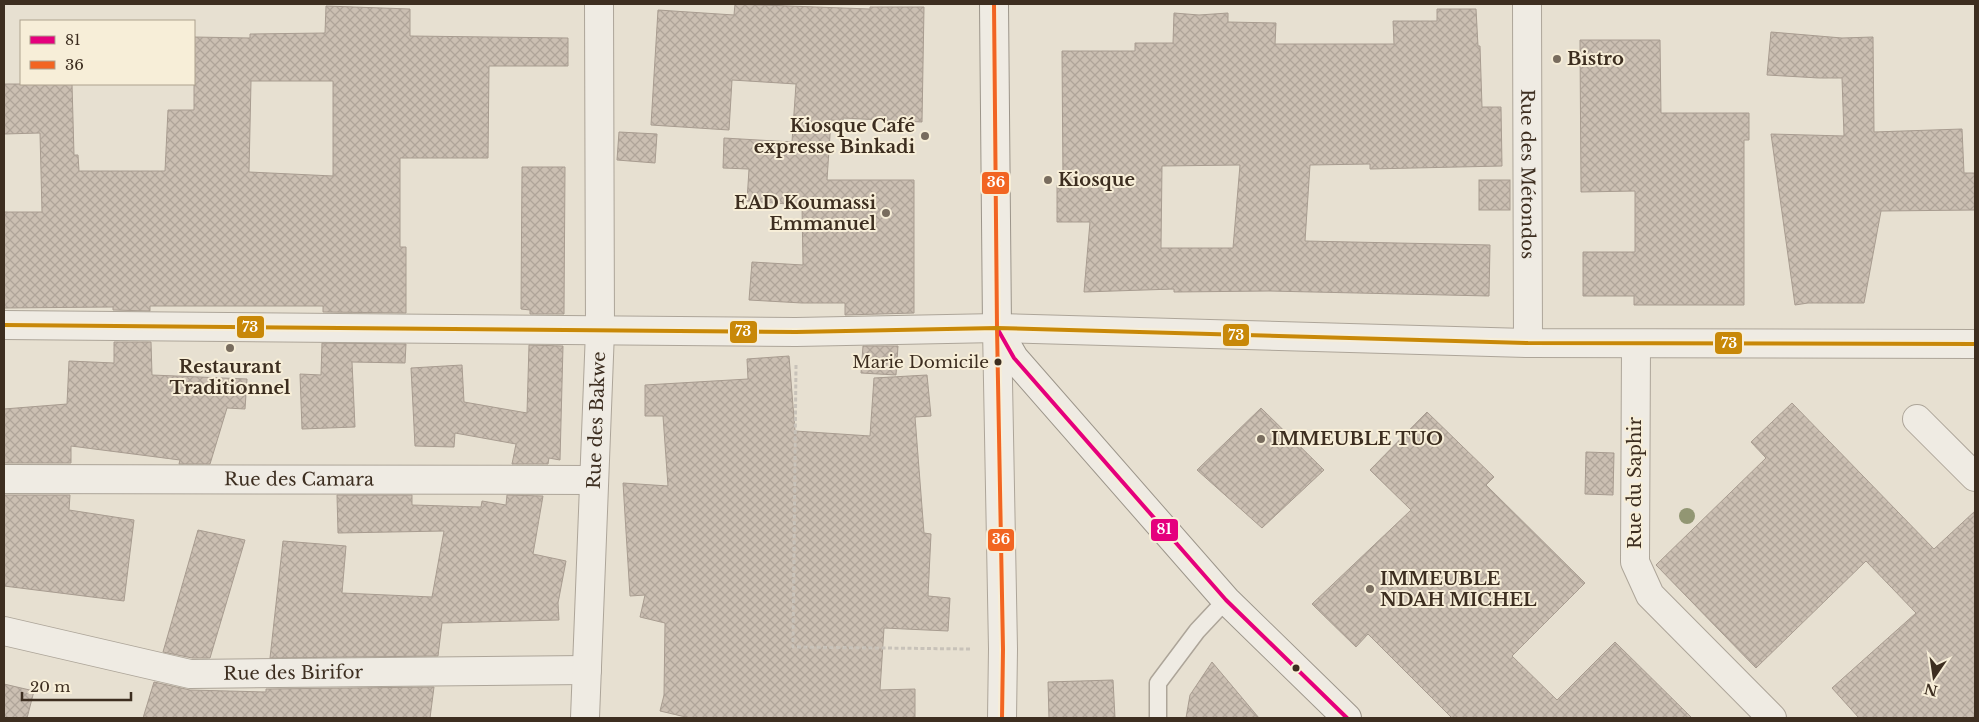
<svg xmlns="http://www.w3.org/2000/svg" width="1979" height="722" viewBox="0 0 1979 722" font-family="'Libre Baskerville',serif">
<style>
.building{fill:url(#building-cross-hatch);stroke:#a89c90;fill-rule:evenodd}
.lines{fill:none;stroke-linecap:round;stroke-linejoin:round}
.lane-casing{stroke:#ada599;stroke-width:19}
.street-casing{stroke:#ada599;stroke-width:30}
.secondary-casing{stroke:#9c958a;stroke-width:30}
.path{stroke:#c8c2b9;stroke-width:3;stroke-dasharray:4 2.5;stroke-linecap:butt}
.lane{stroke:#efebe3;stroke-width:16}
.street{stroke:#efebe3;stroke-width:28}
.secondary{stroke:#efebe3;stroke-width:28}
.bus-1-casing{stroke:#f7eed8;stroke-width:8}
.bus-2-casing{stroke:#f7eed8;stroke-width:8}
.bus-3-casing{stroke:#f7eed8;stroke-width:8}
.bus-1{stroke:#e5007d;stroke-width:4}
.bus-2{stroke:#f26522;stroke-width:4}
.bus-3{stroke:#c88808;stroke-width:4}
.tree{fill:#929673}
.poi-dot{fill:#786c5e;stroke:#f7eed8;stroke-width:2}
.bus-dot{fill:#3d2e20;stroke:#f7eed8;stroke-width:2}
.labels{text-anchor:middle;stroke-width:4;stroke-linejoin:round;paint-order:stroke}
.bus-label{font-size:17px;fill:#3d2e20;stroke:#f7eed8;text-anchor:end}
.poi-label{font-size:18px;font-weight:bold;fill:#3d2e20;stroke:#f7eed8;text-anchor:start}
.street-label{font-size:18px;fill:#3d2e20;stroke:#f7eed8}
.line-badge{stroke:#f7eed8;stroke-width:2}
.badge-label{font-size:14px;text-anchor:middle;font-weight:bold;fill:#fff}
</style>
<defs>
<pattern id="building-cross-hatch" width="8" height="8" patternUnits="userSpaceOnUse" patternTransform="scale(1.25)"><rect width="8" height="8" fill="#cbbfb2"/><path d="M0 0l8 8M0 8l8-8" fill="none" stroke="#afa499"/></pattern>
</defs>
<rect width="100%" height="100%" fill="#e7e0d1"/>
<g class="building">
<polygon points="735,4 870,9 870,7 924,7 922,122 843,118 843,121 831,120 827,180 914,180 914,313 845,315 845,303 802,303 749,300 752,262 803,265 802,205 747,201 749,169 723,168 724,138 792,142 796,84 732,80 729,130 651,125 658,10 734,15"/>
<path d="M326 6 410 9V36L568 38V66H489L488 158H400V247H406V313L323 312V306H150V311L113 310V307L4 308V212H42L40 133 4 134V84H72L74 155H78L79 171H165L168 110H194V37L250 38V34L325 33ZM251 81H333V176L249 172Z"/>
<path d="M1437 9H1476L1478 46H1480L1482 107H1501L1502 166 1370 169V164L1310 165 1305 241 1490 245 1489 296 1269 291 1174 292V289L1084 292 1090 222H1057V185H1063L1062 51H1135V43H1173L1174 13 1199 15 1228 13V22L1276 23 1275 44H1394L1393 21H1437ZM1240 165 1233 248H1161L1162 166Z"/>
<polygon points="1771,32 1842,38 1873,37 1874,132 1962,129 1964,173 1975,173 1975,210 1881,211 1864,303 1808,303 1795,305 1771,134 1844,136 1842,78 1819,78 1767,75"/>
<polygon points="1580,40 1660,40 1661,113 1749,113 1749,140 1744,140 1744,305 1634,305 1634,296 1583,296 1583,252 1635,252 1635,191 1581,192"/>
<polygon points="619,132 657,134 655,163 617,160"/>
<polygon points="522,167 565,167 564,314 530,314 530,310 521,309"/>
<rect x="1479" y="180" width="31" height="30"/>
<polygon points="114,342 151,342 152,375 247,379 245,409 227,408 210,464 179,464 180,460 71,446 71,463 4,463 4,409 67,404 69,361 114,363"/>
<polygon points="322,343 406,344 405,363 352,362 355,427 302,429 300,374 321,375"/>
<polygon points="529,345 563,346 560,460 549,458 548,464 512,464 516,444 455,433 454,447 415,446 411,368 462,365 464,402 527,413"/>
<polygon points="863,346 898,346 896,375 861,373"/>
<polygon points="789,356 795,431 870,436 874,378 927,375 931,416 915,417 924,533 931,534 928,596 950,598 948,631 884,628 880,690 915,689 915,718 690,718 660,711 664,695 665,623 640,617 645,595 630,596 623,483 668,486 663,416 645,416 645,385 748,379 747,359"/>
<polygon points="1792,403 1934,549 1975,511 1975,718 1859,718 1832,688 1916,613 1866,561 1756,668 1656,565 1766,458 1751,442"/>
<polygon points="1261,408 1324,470 1262,528 1197,470"/>
<polygon points="1427,412 1494,477 1486,485 1585,583 1512,656 1557,700 1615,642 1692,718 1452,718 1368,634 1356,647 1312,604 1411,510 1370,470"/>
<polygon points="1586,452 1614,453 1613,495 1585,494"/>
<polygon points="4,495 70,495 69,510 134,520 124,601 4,586"/>
<polygon points="337,495 412,495 412,505 481,507 482,501 506,505 507,495 543,496 533,554 566,561 558,603 559,620 442,623 438,656 270,658 283,541 346,546 342,593 432,597 444,531 338,533"/>
<polygon points="198,530 245,540 210,658 192,658 163,652"/>
<polygon points="1212,662 1259,718 1186,718 1190,695"/>
<polygon points="1113,680 1115,718 1049,718 1048,682"/>
<polygon points="154,682 190,690 266,692 266,689 434,687 430,718 143,718"/>
<polygon points="4,684 34,691 27,718 4,718"/>
</g>
<g class="lines">
<g class="lane-casing">
<polyline id="lane" points="1158,718 1158,683 1197,631 1226,600"/>
</g>
<g class="street-casing">
<g id="street">
<path id="s1" d="M1527 4 1528 343"/>
<polyline points="4,325 796,332 997,328 1528,343 1975,344"/>
<polyline points="997,328 1003,649 1002,718"/>
<polyline points="1636,345 1635,562 1650,595 1772,718"/>
<polyline points="1917,419 1975,477"/>
<path id="s2" d="M4 479 594 480"/>
<path id="s3" d="M4 631 190 674 587 670"/>
<path id="s4" d="M585 718 600 331 599 4"/>
</g>
</g>
<g class="secondary-casing">
<polyline id="secondary" points="994,4 997,328 1014,358 1226,600 1347,718"/>
</g>
<polyline class="path" points="796,365 793,647 970,649"/>
<use href="#lane" class="lane"/>
<use href="#street" class="street"/>
<use href="#secondary" class="secondary"/>
<g class="bus-1-casing">
<polyline id="bus-1" points="997,328 1014,358 1226,600 1347,718"/>
</g>
<g class="bus-2-casing">
<polyline id="bus-2" points="994,4 997,328 1003,649 1002,718"/>
</g>
<g class="bus-3-casing">
<polyline id="bus-3" points="4,325 796,332 997,328 1528,343 1975,344"/>
</g>
<use href="#bus-1" class="bus-1"/>
<use href="#bus-2" class="bus-2"/>
<use href="#bus-3" class="bus-3"/>
</g>
<circle class="tree" cx="1687" cy="516" r="8"/>
<g class="poi-dot">
<circle cx="1557" cy="59" r="5"/>
<circle cx="925" cy="136" r="5"/>
<circle cx="1048" cy="180" r="5"/>
<circle cx="886" cy="213" r="5"/>
<circle cx="230" cy="348" r="5"/>
<circle cx="1261" cy="439" r="5"/>
<circle cx="1370" cy="589" r="5"/>
</g>
<g class="bus-dot">
<circle cx="998" cy="362" r="4.5"/>
<circle cx="1296" cy="668" r="4.5"/>
</g>
<g class="labels">
<g class="bus-label">
<text x="989" y="368">Marie Domicile</text>
</g>
<g class="poi-label">
<text x="1567" y="65">Bistro</text>
<text x="915" y="132" text-anchor="end">Kiosque Café<tspan x="915" dy="21">expresse Binkadi</tspan></text>
<text x="1058" y="186">Kiosque</text>
<text x="876" y="209" text-anchor="end">EAD Koumassi<tspan x="876" dy="21">Emmanuel</tspan></text>
<text x="230" y="373" text-anchor="middle">Restaurant<tspan x="230" dy="21">Traditionnel</tspan></text>
<text x="1271" y="445">IMMEUBLE TUO</text>
<text x="1380" y="585">IMMEUBLE<tspan x="1380" dy="21">NDAH MICHEL</tspan></text>
</g>
<g class="street-label">
<text dy="6" stroke="none"><textPath href="#s1" startOffset="170">Rue des Métondos</textPath></text>
<text dy="6" stroke="none"><textPath href="#s4" startOffset="298">Rue des Bakwe</textPath></text>
<text dy="6" stroke="none"><textPath href="#s2" startOffset="295">Rue des Camara</textPath></text>
<text transform="translate(1635 483) rotate(-90)" y="6">Rue du Saphir</text>
<text dy="6" stroke="none"><textPath href="#s3" startOffset="294">Rue des Birifor</textPath></text>
</g>
</g>
<g class="line-badge">
<rect x="981" y="171" width="29" height="24" rx="5" fill="#f26522"/>
<rect x="236" y="315" width="29" height="24" rx="5" fill="#c88808"/>
<rect x="729" y="320" width="29" height="24" rx="5" fill="#c88808"/>
<rect x="1222" y="323" width="28" height="24" rx="5" fill="#c88808"/>
<rect x="1714" y="331" width="29" height="24" rx="5" fill="#c88808"/>
<rect x="1150" y="518" width="29" height="24" rx="5" fill="#e5007d"/>
<rect x="987" y="528" width="28" height="24" rx="5" fill="#f26522"/>
</g>
<g class="badge-label">
<text x="996" y="187">36</text>
<text x="250" y="332">73</text>
<text x="743" y="336">73</text>
<text x="1236" y="340">73</text>
<text x="1729" y="348">73</text>
<text x="1164" y="534">81</text>
<text x="1001" y="544">36</text>
</g>
<rect width="1979" height="722" fill="none" stroke="#3d2e20" stroke-width="10"/>
<rect x="20" y="20" width="175" height="65" fill="#f7eed8" stroke="#ada18e"/>
<rect x="30" y="36" width="25" height="8" fill="#e5007d" stroke="#ada18e"/>
<text x="65" y="45" font-size="15" fill="#3d2e20">81</text>
<rect x="30" y="61" width="25" height="8" fill="#f26522" stroke="#ada18e"/>
<text x="65" y="70" font-size="15" fill="#3d2e20">36</text>
<g transform="translate(1934 677) rotate(193)" stroke="#f7eed8" stroke-width="4" paint-order="stroke">
<path d="M0-4L9 19L0 12L-9 19Z" fill="#3d2e20"/>
<text y="-8" font-size="14" font-weight="bold" text-anchor="middle" fill="#3d2e20">N</text>
</g>
<path d="M22 692v8h109v-8" fill="none" stroke="#3d2e20" stroke-width="2.5"/>
<text x="30" y="692" font-size="15" fill="#3d2e20" stroke="#f7eed8" stroke-width="4" paint-order="stroke">20 m</text>
</svg>
